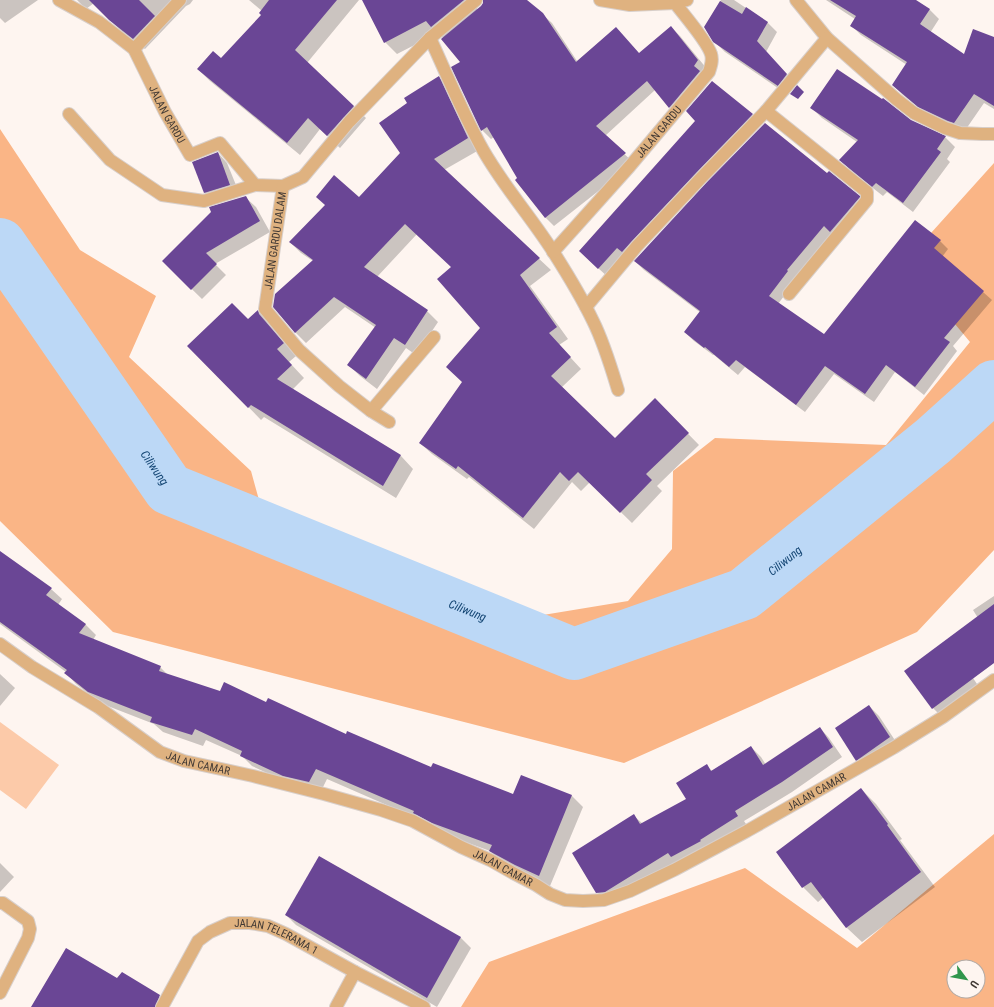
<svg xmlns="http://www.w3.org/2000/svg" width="994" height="1007" viewBox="0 0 994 1007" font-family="'Roboto Condensed',sans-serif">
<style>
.green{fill:#fccaa9}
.forest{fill:#fab586;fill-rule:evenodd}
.shadow{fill:#0003}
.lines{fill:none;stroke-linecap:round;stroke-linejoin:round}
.river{stroke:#bcd8f6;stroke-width:52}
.building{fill:#6a4695}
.minor-casing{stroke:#d8cfca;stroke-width:14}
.minor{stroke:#dfb280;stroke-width:12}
.labels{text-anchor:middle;stroke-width:4;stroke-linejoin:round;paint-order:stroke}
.street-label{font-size:11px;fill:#413934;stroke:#fef5f0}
.water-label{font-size:12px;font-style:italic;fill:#144674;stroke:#fef5f0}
</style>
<rect width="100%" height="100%" fill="#fef5f0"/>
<polygon class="green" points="0,722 59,765 26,809 0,790"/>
<g class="forest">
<polygon points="0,129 80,250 156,296 129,357 251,471 259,500 350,573 494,623 628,601 672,549 673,471 715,438 886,445 970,342 904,263 994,163 994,550 917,632 624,763 113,632 0,521"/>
<path d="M994 834V1007H461L489 962 745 868 857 948ZM954 967H978V991H954Z"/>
</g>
<g class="shadow">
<polygon points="0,0 38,0 5,23 0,18"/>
<polygon points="77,0 193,0 190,4 186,6 145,49 121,31 94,3 86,9"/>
<polygon points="249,0 359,0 307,63 366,118 340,148 320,129 300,155 210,81 198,69 221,59 262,15 262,11"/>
<polygon points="363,0 473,0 478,10 526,0 542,14 552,23 577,61 616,28 639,54 671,27 680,36 707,69 678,116 670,107 655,90 605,136 634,163 554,226 545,217 519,178 494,137 491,139 482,130 461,62 443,38 438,33 397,54 385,42"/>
<polygon points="721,0 734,0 767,22 777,32 766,52 796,85 788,95 725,52 714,41 705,27"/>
<polygon points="826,0 915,0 929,9 939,19 930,33 964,55 994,38 994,109 984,103 964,132 929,116 903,95 893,85 907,65 861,35 851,25 855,19"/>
<polygon points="439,77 450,88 479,150 444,170 551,270 530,286 568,339 559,345 581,369 562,387 615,439 655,400 699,445 657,486 662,491 632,523 590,482 581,491 572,482 534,529 469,477 467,479 432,454 420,443 463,383 482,328 452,267 417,234 377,277 427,311 438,322 416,355 406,348 377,389 360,376 349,365 376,328 345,307 306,343 295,332 313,261 301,253 290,242 359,198 402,153 408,103"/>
<polygon points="812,108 910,121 945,137 955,147 947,159 950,162 913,212 887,192 883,196 850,170 841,160 857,142 822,118"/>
<polygon points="752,115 761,124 608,277 589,260"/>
<polygon points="218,153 227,163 240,195 215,203 205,193"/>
<polygon points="827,175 859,196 868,205 796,280 778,304 824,336 940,241 948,249 942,257 983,292 992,300 953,346 957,351 924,395 895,372 874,402 834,374 805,412 745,367 738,375 714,355 713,355 694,341 685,332 701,313 644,270 635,261"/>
<polygon points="245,197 256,207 270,232 215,264 226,275 202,299 163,261"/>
<polygon points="258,311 270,323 272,327 296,356 289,362 304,378 292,390 401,456 413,469 396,498 264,417 261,420 189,346 248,320"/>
<polygon points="0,552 51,589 62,599 58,605 85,624 96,635 93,640 160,667 168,675 220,693 267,703 346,736 432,768 514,795 522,776 572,796 583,807 550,886 527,876 501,862 490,851 444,834 421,820 327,779 320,793 295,786 252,766 242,756 206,740 203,746 163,732 154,724 100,703 76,684 66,673 66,672 0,624"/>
<polygon points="994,596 994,663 973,678 981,690 943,718 933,708 906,671 978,618 973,610"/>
<polygon points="0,674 15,688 0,706"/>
<polygon points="869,706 879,716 900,748 866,770 856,760"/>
<polygon points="820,728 829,738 842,757 792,792 744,821 748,827 607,902 597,892 634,816 643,824 688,799 706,765 712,771 751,747 761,757 766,765"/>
<polygon points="861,789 876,804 902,839 900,840 935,887 862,942 847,928 824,897 818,902 803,887 777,852"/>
<polygon points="320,857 461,938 471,948 437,1007 296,925 286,915"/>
<polygon points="0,863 14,877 0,892"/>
<polygon points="118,980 157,994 169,1007 31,1007"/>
</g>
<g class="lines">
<path class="river" id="s1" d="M0 244 169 489 574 654 744 594 933 441 994 386"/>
</g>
<g class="building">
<polygon points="89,0 139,0 155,16 133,39 109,20"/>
<polygon points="269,0 337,0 295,50 354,106 327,136 308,118 287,143 197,69 213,51 221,58 261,15 259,13"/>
<polygon points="362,0 464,0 431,27 426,21 384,43"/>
<polygon points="483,0 527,0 543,13 576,62 616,27 639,53 671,26 698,60 694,66 700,71 669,108 647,81 596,126 626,153 545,218 515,180 517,178 487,127 481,131 451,67 460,62 441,39 481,6 483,3"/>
<polygon points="830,0 916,0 930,9 920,24 964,54 973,29 994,37 994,106 974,94 954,123 948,121 918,107 892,85 907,62 850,26 856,16"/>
<polygon points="720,1 742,14 746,7 768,22 757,41 787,74 778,86 713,42 704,27"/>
<polygon points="837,69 882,99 883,98 911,120 946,136 937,149 941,152 903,203 876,183 872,187 839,160 858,140 810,108"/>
<polygon points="439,76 468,138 434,159 540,258 520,275 557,327 549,333 571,357 551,376 615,438 655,398 689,433 646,474 652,480 620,513 578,472 569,481 560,472 523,518 458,466 456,469 419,443 462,382 446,367 480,328 437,279 451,267 405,224 364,267 428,310 405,345 394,338 366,379 347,365 376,325 334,297 295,333 273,307 275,294 313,260 289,242 325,205 316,197 334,175 359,197 400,153 379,123 407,103 404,98"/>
<polygon points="712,81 753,114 697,172 632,241 622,252 617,248 598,269 579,251 695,121 686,111"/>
<polygon points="797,85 804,92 798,99 790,94"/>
<polygon points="765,123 827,173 829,171 860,196 860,197 830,232 824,226 787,270 788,271 769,296 824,334 915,220 941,240 934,248 984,291 944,338 950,342 915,387 886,365 865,394 825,366 796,405 736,360 729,367 705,347 704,348 684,332 700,311 634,261 707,182"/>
<polygon points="218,152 230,185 204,193 192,162"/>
<polygon points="246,196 260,221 206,253 217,264 191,290 162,261 211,212 209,207"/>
<polygon points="232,303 248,319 258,310 259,314 284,343 277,349 292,365 277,379 401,455 383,486 251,405 248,408 187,346"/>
<polygon points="0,551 52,588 46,595 86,624 79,633 161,666 159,671 220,691 224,682 266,702 268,698 346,734 347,731 431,767 433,763 513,794 521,775 572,795 539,876 515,865 489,851 492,845 432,823 413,813 414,811 316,769 309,782 283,776 240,756 242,751 195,729 192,735 150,722 152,717 88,692 64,673 67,670 0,622"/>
<polygon points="994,604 994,663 932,709 904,671"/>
<polygon points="869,705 890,737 856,761 835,728"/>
<polygon points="820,727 833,747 782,782 735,811 738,816 700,840 701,841 671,857 668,853 605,892 596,893 572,853 634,814 640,824 686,799 676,783 707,764 711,771 751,746 763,765"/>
<polygon points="861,788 888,824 887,825 921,872 846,928 811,882 802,888 776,852"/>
<polygon points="319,856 461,937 427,998 285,915"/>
<polygon points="66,948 117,978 122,972 160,995 155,1007 31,1007"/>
</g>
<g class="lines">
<g class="minor-casing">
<g id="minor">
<path id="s2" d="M59 0 99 22 134 49 165 112 190 155 220 143 255 185 283 186"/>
<polyline points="600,0 630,5 675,3 687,0"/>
<polyline points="796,0 827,38 896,99 914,113 945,128 960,133 982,134 994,134"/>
<path d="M430 38C447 75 463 114 483 150 504 187 532 218 554 253 568 275 582 298 593 321 604 343 611 367 618 390"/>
<polyline points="134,49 180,0"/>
<polyline points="766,111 867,192 867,200 789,294"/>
<polyline points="69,114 110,160 162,195 204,201 255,185"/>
<path id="s3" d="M553 252 630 166 709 72C711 66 713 60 711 54 707 41 684 15 675 3"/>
<polyline points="586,307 637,246 702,177 766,111 827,38"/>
<polyline points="371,411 434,337"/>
<path id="s4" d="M389 422 371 411 339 386 299 350 265 309 283 186 303 177 349 122 430 38 476 0"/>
<path id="s5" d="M0 644 32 667 98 707 160 752 184 761 253 776 324 794 381 810 413 821 461 847 490 860 513 873 536 885 550 894 565 900 583 901 604 900 630 891 674 870 747 831 893 748 943 717 994 680"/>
<polyline points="0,903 3,903 28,921 30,929 28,938 0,993"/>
<path id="s6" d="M162 1007 198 941 210 932 230 923H250L268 926 286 934 355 972 424 1007"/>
<polyline points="336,1007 355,972"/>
</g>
</g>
<use href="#minor" class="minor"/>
</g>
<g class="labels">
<g class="street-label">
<text dy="4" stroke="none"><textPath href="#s2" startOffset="163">JALAN GARDU</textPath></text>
<text dy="4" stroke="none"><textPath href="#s3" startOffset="160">JALAN GARDU</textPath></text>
<text dy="4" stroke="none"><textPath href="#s4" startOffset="238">JALAN GARDU DALAM</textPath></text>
<text dy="4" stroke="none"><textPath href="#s5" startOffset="233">JALAN CAMAR</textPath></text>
<text dy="4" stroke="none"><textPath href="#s5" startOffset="905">JALAN CAMAR</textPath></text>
<text dy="4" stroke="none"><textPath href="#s5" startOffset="557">JALAN CAMAR</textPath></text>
<text dy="4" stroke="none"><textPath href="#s6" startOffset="161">JALAN TELERAMA 1</textPath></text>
</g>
<g class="water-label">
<text dy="4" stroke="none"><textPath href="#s1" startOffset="272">Ciliwung</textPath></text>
<text dy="4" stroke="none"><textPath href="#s1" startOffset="968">Ciliwung</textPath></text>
<text dy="4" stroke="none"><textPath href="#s1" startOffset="620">Ciliwung</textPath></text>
</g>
</g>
<g transform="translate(966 979) rotate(122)"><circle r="19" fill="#fef5f0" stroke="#b2aaa5"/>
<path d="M0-3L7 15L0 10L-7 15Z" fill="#31964c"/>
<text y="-6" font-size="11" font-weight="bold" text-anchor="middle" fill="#413934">U</text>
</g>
</svg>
